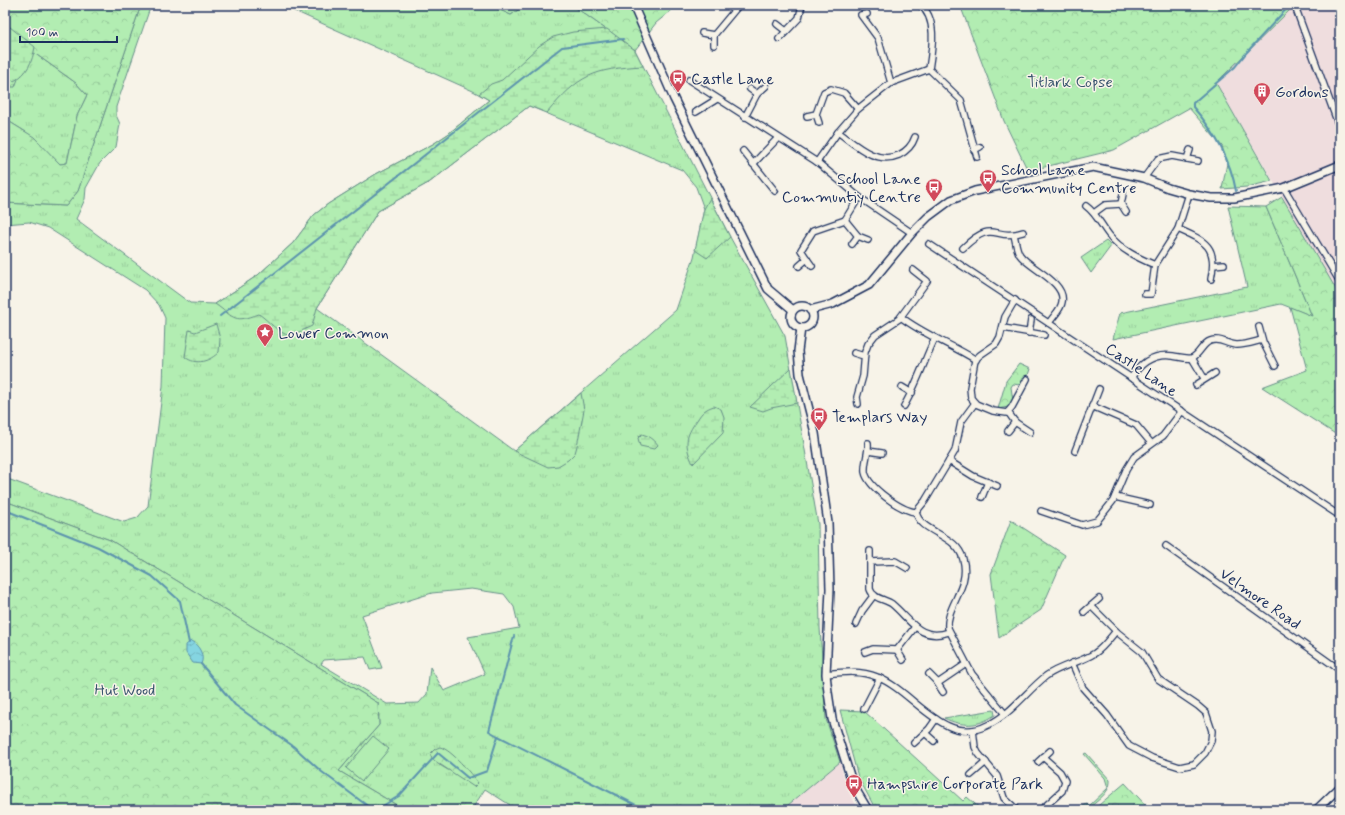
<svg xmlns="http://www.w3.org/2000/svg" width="1345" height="815" viewBox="0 0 1345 815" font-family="Mynerve,sans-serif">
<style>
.built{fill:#efddde}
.grass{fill:url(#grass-tufts);stroke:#668e88;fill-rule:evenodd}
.forest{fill:url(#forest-crowns);stroke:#668e88}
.wetland{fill:url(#wetland-marsh);stroke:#668e88}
.garden{fill:#b2edb2;stroke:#668e88}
.water{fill:url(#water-waves);stroke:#5b93ad}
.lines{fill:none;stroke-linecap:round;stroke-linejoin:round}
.stream{stroke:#5b93ad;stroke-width:2}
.minor-casing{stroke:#1b2f5e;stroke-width:8}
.tertiary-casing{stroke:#1b2f5e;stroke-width:10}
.minor{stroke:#f7f3e8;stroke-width:5.5}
.tertiary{stroke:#f7f3e8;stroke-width:7}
.labels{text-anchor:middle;stroke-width:3;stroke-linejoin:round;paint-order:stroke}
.poi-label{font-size:16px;fill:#1b2f5e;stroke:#f7f3e8;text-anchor:start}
.park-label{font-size:16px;fill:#39556f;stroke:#f7f3e8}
.street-label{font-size:16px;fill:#1b2f5e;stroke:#f7f3e8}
</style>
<defs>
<pattern id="grass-tufts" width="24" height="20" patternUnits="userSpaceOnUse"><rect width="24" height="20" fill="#b2edb2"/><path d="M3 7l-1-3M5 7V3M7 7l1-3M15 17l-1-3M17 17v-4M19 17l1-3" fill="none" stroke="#98cc9c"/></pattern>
<pattern id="forest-crowns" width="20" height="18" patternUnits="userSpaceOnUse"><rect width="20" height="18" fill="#b2edb2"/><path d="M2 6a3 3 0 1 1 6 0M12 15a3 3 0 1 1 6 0" fill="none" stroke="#98cc9c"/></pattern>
<pattern id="wetland-marsh" width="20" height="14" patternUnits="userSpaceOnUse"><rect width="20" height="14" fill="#b2edb2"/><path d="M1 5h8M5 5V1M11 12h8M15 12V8" fill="none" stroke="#98cc9c"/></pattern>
<pattern id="water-waves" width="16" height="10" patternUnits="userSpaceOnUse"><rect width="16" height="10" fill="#85d5e1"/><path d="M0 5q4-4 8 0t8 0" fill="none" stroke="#72b7c3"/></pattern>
</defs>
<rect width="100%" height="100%" fill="#f7f3e8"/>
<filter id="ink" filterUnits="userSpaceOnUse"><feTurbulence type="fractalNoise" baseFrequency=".025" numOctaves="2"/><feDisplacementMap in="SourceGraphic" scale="8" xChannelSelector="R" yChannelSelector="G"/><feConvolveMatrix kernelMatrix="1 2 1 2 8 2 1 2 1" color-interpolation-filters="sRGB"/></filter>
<g filter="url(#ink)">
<g class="built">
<polygon points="1295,5 1340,5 1340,296 1216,83"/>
<polygon points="840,762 847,789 859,810 782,810"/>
</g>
<g class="grass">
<path d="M141 5H151L116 107V115L120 124 116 147 100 163 86 188 85 199 76 219 190 303 215 304 258 275 293 243 314 215 328 204 376 174 433 144 448 134 489 100 473 91 281 5H489L511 15 525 5H572L635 50 730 237 785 336 818 524 820 628 826 719 840 762 782 810H508L510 805 485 789 474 806 479 810H405L339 771 379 725 378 703 110 540 5 501V478L124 522 137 518 148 506 163 386 165 318 159 305 145 290 48 228 29 222 5 224V203L66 206 78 191ZM529 106 682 170 696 187 704 209 694 257 676 310 514 451 317 308 378 211 430 182ZM471 589 504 594 514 607 519 628 468 637 485 674 444 691 430 667 427 694 419 703 387 704 321 664 324 660 365 657 370 670 382 668 362 615 432 593ZM452 754 463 767 448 770 438 764Z"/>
<polygon points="23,45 76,83 87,95 77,116 67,163 60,164 26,132 5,119 5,87 6,88 15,72"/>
<polygon points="1228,206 1266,207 1312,316 1281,304 1113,339 1120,313 1247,287"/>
<polygon points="1106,241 1111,246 1091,273 1081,258"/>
<path d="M994 710 995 715C977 727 963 727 944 718Z"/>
<path d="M1086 753 1110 780C1111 793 1095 802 1087 810H1075L1087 804 1089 806 1108 788 1105 778 1084 754Z"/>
</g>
<g class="forest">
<polygon points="5,5 141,5 78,191 66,206 5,203 5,158 11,156 9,149 5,146 5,119 34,137 60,164 67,163 77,116 87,95 76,83 5,32"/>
<polygon points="489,5 525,5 511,15"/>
<polygon points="572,5 678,5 656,23 635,50"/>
<polygon points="960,5 1295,5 1216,83 1272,181 1247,187 1222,189 1227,163 1222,146 1189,108 1114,150 1028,171 1004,121"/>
<polygon points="5,64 15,72 18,79 15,87 5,87"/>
<polygon points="1282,197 1340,296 1340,437 1262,387 1307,370 1290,307 1312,316 1266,207"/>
<polygon points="1019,364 1030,369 1027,378 1020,385 1013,384 1011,387 1013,401 1008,407 998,409 1006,381"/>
<polygon points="5,501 110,540 378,703 379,725 339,771 405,810 5,810"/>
<polygon points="1011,520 1065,555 1041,610 999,638 991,574"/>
<polygon points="840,710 864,711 963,801 967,797 982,810 876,810 858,777"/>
<path d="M440 747C452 750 470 773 478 783L474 787 432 759 430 754 435 749Z"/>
<polygon points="1125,783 1150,810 1093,810"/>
</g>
<g class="wetland">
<path d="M5 23 35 47C32 62 28 73 14 81L5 76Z"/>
<path d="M607 29 635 50 643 66C593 69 579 75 547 113L529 106 430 182 378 211 317 308 312 326 290 336C277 332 270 322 259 314 234 323 236 319 215 304L258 275 293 243 314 215 328 204 376 174 433 144 448 134 489 100 479 94 491 84 502 80 539 46 553 37 573 32Z"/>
<polygon points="710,198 730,237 707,258 695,250 704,209"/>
<path d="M216 324 220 339 219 352C210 361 196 366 185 357L189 330 195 332Z"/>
<polygon points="791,368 797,403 771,408 763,411 750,407"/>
<polygon points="581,393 584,410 577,446 575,453 568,460 558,466 548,467 514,451"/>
<path d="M714 406 721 409 724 417 723 433 693 464C684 444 685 437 697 420 702 412 705 409 714 406Z"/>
<path d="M642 434C649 436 654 439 658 445L654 449 640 446 638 438Z"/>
</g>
<polygon class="garden" points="373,736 389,749 362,781 346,768"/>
<path class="water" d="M191 641C199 645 205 656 201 664L193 663 186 653V645Z"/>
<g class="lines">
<g class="stream">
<polyline points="657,10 662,5"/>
<path d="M1236 191C1230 158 1215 132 1193 107V103L1235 67 1247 52 1290 5"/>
<polyline points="220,316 562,47 623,39"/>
<polyline points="5,510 98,547 152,576 180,601 189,643"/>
<polyline points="201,664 235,705 293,746 322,772 373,810"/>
<polyline points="498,736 489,731 514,636"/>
<polyline points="376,810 399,796 438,753 468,778 487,771 498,736 646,810"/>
</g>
<g class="minor-casing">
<g id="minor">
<path d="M920 5C938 18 932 50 929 69"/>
<polyline points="1297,12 1340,129"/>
<polyline points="867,14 861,15 878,38 891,83"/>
<polyline points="777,24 786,31"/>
<polyline points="702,33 714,35 739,5"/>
<polyline points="714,35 714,45"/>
<polyline points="779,39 799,18 802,5"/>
<polyline points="929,69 961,100 977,157"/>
<polyline points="689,80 817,162 859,197 912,233"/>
<polyline points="757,94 766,86"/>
<polyline points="696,112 717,99"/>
<polyline points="816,114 819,123"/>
<polyline points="807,116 816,114 824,92 831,89 844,93 858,109"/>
<polyline points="745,117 757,94 750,89"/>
<path d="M838 132C856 145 876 165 899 155 907 151 912 146 915 137"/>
<polyline points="974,150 980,147"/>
<polyline points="743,151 775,191"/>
<polyline points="1187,159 1190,150"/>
<polyline points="817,162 838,132 858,109 891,83 929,69"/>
<polyline points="753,164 778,138"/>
<polyline points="1144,178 1158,159 1172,156 1198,161"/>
<polyline points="1284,188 1340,282"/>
<polyline points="1123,194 1121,204 1126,212"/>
<path d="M1086 206C1096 213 1101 225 1109 235 1121 250 1138 258 1155 265"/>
<polyline points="1094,213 1105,205 1121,204"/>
<polyline points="845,220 858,236 868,240"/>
<path d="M1178 229C1205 241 1218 246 1211 279"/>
<path d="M1014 235C1016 242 1016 249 1020 255 1029 268 1066 282 1062 302 1061 310 1053 316 1049 323"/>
<polyline points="852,244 858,236"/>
<polyline points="929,244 1340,516"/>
<path d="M963 248C995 217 993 242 1023 232"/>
<polyline points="807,259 812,266"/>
<polyline points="1213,265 1224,264"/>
<polyline points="799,266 807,259 801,250 813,231 845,220 859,197"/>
<polyline points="1145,294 1151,294 1155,265 1178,229 1189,194"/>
<polyline points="1015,300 1005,317 1000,337 996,344 980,355 975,360 970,388 971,398 976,404 993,411 1007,413 1012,407 1027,379"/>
<path d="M901 317C924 335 951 344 976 360"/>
<polyline points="1259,327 1263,342 1275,366"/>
<polyline points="1003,328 1044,335"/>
<polyline points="1029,333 1031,320"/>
<polyline points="854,353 864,356"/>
<polyline points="1192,358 1204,378"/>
<path d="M1131 378C1141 362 1154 353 1173 356 1180 357 1185 359 1192 358 1200 354 1202 344 1210 341 1220 337 1227 345 1237 345 1245 345 1254 342 1262 340"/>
<polyline points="1196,385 1215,373"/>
<polyline points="902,387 912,393"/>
<polyline points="858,404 857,397 863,376 865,352 868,344 875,335 899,319 927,281 913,270"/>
<path d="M904 406C917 384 924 361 935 338"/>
<polyline points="1092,406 1136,425 1151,443"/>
<polyline points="1008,412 1015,422 1030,432"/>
<polyline points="1008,431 1015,422"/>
<path d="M868 443C869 453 864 462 865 472 868 487 901 511 916 512"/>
<polyline points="868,451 882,453"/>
<polyline points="1075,451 1099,389"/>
<polyline points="949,461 973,476 997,486"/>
<polyline points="982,497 988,482"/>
<polyline points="1115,497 1150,505"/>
<polyline points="1041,511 1082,525 1097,521 1113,501 1126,470 1134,457 1163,436 1182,411"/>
<path d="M916 512C920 533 957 534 963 559 971 587 946 605 948 628L972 674 1005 714"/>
<polyline points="916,512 925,501 955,451 961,422 975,403"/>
<polyline points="1166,546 1340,670"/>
<path d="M870 551V589C873 599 885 599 892 604 911 620 920 642 949 632"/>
<polyline points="870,562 895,561 907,568"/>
<polyline points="1084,612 1099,599"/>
<polyline points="856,624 862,611 874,595"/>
<polyline points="897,650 903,660"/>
<polyline points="865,652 873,649 897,650 915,627"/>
<polyline points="1072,663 1083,688 1107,715 1129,746 1152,758 1180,767 1194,764 1205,753 1211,741 1212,731 1206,713 1198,706 1158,679 1142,652 1117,632 1091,606"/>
<path d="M826 674C844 672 861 670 877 677 914 691 944 748 988 725 1011 714 1026 692 1046 676 1061 665 1080 663 1095 653 1103 648 1110 638 1116 631"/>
<polyline points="929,674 936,681 943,692"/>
<polyline points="938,683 966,664"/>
<polyline points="864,709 880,678"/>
<polyline points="973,730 975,747 978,753 997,776 1004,798 1017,810"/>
<polyline points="925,733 934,741"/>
<polyline points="914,743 929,729 936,719"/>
<polyline points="1038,762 1050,751"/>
<polyline points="971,775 986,762"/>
<polyline points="1041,810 1062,791 1065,781 1060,772 1043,757"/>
</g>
</g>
<g class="tertiary-casing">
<g id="tertiary">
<polyline points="633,5 674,99 768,289 793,310"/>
<circle cx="802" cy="317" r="11"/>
<polyline points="810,310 833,304 869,285 912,233 928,217 951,200 975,191 1093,167 1144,178 1168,188 1189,194 1211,198 1234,198 1284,188 1340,165"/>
<polyline points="801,328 798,351 800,374 815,433 828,523 830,589 826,674 828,692 832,719 853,785 868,810"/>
<polyline points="1316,810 1340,787"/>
</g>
</g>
<use href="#minor" class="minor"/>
<use href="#tertiary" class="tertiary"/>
</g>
</g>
<defs>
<g id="bus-pin" transform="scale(0.9)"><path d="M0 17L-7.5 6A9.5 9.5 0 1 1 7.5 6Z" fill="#d1495b" stroke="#f7f3e8"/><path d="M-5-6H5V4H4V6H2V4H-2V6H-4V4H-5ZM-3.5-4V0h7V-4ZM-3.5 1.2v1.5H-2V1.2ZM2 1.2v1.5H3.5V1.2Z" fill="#fff"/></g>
<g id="building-pin" transform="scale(0.9)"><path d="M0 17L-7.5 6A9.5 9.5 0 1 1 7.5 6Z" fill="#d1495b" stroke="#f7f3e8"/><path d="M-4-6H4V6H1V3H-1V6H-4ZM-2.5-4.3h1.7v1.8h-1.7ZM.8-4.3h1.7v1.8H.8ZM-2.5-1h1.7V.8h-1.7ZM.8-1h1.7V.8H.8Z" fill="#fff"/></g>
<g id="sight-pin" transform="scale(0.9)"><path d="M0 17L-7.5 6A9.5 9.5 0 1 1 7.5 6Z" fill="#d1495b" stroke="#f7f3e8"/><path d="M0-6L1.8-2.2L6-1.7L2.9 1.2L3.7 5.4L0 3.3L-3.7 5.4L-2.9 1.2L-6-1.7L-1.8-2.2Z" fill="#fff"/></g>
</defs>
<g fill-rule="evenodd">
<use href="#bus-pin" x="678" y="78"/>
<use href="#building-pin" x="1262" y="91"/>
<use href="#bus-pin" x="988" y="178"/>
<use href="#bus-pin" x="934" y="187"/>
<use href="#sight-pin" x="265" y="332"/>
<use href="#bus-pin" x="819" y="416"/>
<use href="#bus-pin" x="854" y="783"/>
</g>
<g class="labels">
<g class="poi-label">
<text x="691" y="84">Castle Lane</text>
<text x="1275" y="97">Gordons</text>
<text x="1001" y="175">School Lane<tspan x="1001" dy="18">Community Centre</tspan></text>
<text x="921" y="184" text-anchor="end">School Lane<tspan x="921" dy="18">Communtiy Centre</tspan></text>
<text x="278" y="338">Lower Common</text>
<text x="832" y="422">Templars Way</text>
<text x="867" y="789">Hampshire Corporate Park</text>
</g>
<g class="park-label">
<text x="1070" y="87">Titlark Copse</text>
<text x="125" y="695">Hut Wood</text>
</g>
<g class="street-label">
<text transform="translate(1142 369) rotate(34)" y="6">Castle Lane</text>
<text transform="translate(1261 598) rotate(35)" y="6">Velmore Road</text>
</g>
</g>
<rect width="1345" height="815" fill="none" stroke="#f7f3e8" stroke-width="20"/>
<rect x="10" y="10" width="1325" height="795" fill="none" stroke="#1b2f5e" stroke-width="1.5" filter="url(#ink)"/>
<path d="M20 36v6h97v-6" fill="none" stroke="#1b2f5e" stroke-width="2"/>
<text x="26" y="36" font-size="12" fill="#1b2f5e" stroke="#f7f3e8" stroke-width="3" paint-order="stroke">100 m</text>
</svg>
